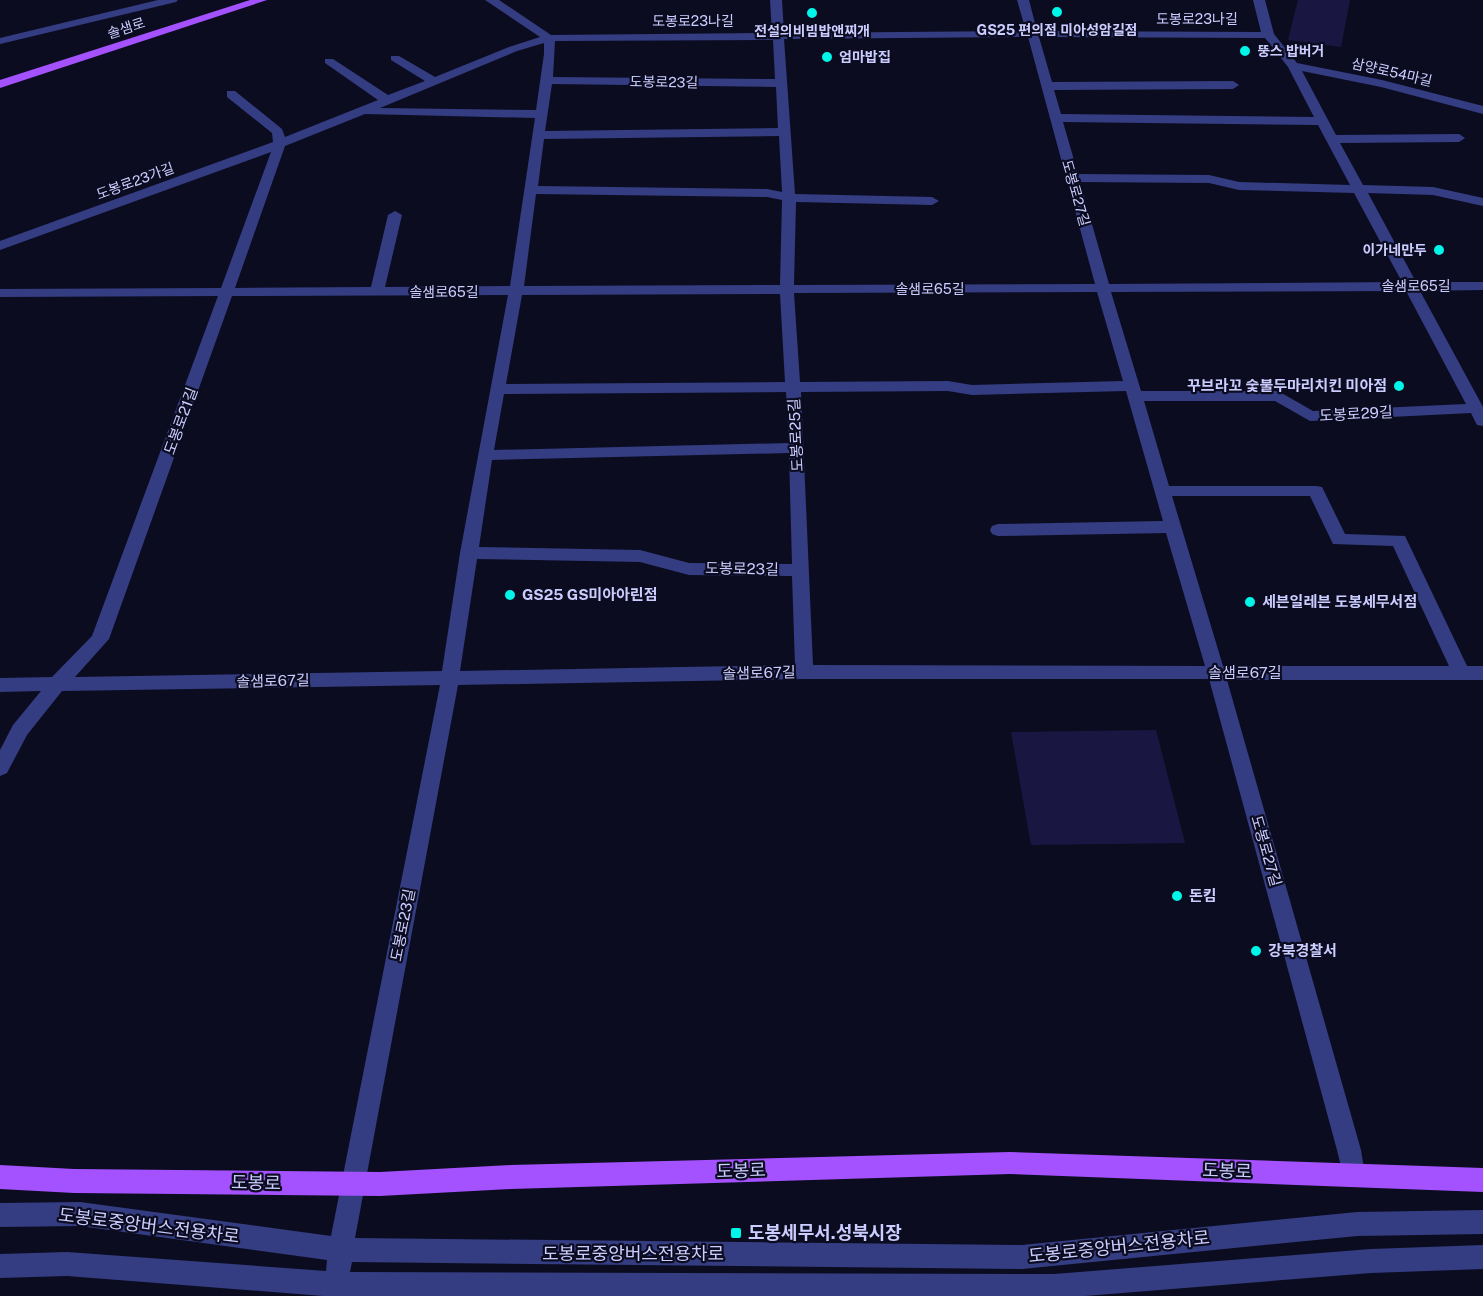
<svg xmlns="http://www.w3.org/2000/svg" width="1483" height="1296" viewBox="0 0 1483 1296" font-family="'Public Sans','Noto Sans KR',sans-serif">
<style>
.building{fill:#191742}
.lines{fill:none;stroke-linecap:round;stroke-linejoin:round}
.minor{fill:#343d82;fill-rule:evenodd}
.major{fill:#a452ff;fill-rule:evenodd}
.poi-dot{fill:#00f6e9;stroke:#0c0c21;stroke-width:2}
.labels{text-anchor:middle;stroke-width:4.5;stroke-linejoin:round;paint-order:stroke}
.far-street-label{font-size:14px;fill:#cbcdff;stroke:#0c0c21}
.far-poi-label{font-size:14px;font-weight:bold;fill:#cbcdff;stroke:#0c0c21}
.poi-label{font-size:15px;font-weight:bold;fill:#cbcdff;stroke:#0c0c21;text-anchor:start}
.street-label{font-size:15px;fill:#cbcdff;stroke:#0c0c21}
.near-street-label{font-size:18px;fill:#cbcdff;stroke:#0c0c21}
.near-poi-label{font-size:18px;font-weight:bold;fill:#cbcdff;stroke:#0c0c21;text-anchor:start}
</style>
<rect width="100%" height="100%" fill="#0c0c21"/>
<g class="building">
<polygon points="1298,0 1350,0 1341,47 1288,40"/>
<polygon points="1156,730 1185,843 1031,845 1011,732"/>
</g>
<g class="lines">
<g class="minor">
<polygon points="158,0 178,0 176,2 0,44 0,38"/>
<path d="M485 0H499L551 35 772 33 770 0H782L784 33 1026 31 1017 0H1029L1037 31 1261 32 1253 0H1265L1274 34 1297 63 1382 80 1483 106V114L1381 87 1302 71 1336 135 1459 134 1465 138 1459 142 1340 143 1363 185 1433 187 1483 198V206L1433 195 1368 193 1416 282H1483V290L1420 291 1483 407V426L1477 425 1471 413 1310 421 1275 401H1144L1169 486H1316L1322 487 1324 491 1345 534 1405 536 1467 666H1483V680H1227L1361 1150 1365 1175 1361 1183 1353 1187 1345 1183 1337 1150 1209 679H804L458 685 355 1238 1022 1245 1357 1212 1483 1210V1234L1357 1236 1022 1269 352 1262 350 1272 1054 1274 1371 1249 1483 1245V1269L1371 1273 1085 1296H323L67 1276 0 1278V1254L67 1252 326 1271 327 1260 80 1226 0 1227V1203L80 1202 331 1236 440 685 62 691 27 735 7 773 0 776V750L13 725 41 691 0 692V678L52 677 92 636 218 296 0 297V289L221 288 271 152 0 250V241L273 142 272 133 227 97V91H235L282 129 285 137 378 100 325 63V59H333L388 95 425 81 391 60V56H399L435 77 509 47 540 37ZM1028 37 1095 284 794 285 796 202 932 205 939 201 932 197 795 194 784 39ZM1039 37 1265 38 1288 67 1314 117 1061 114 1054 90 1233 89 1239 85 1233 81 1052 82ZM773 40 775 79 553 77 555 41ZM544 43V54L536 110 380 108 517 51ZM552 84 776 87 778 128 545 131ZM365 114 535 118 510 286 385 287 402 215 395 211 388 215 371 287 235 288 285 146ZM1063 122 1318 125 1350 185 1239 182 1209 175 1078 174ZM779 136 782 192 767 189 538 186 544 139ZM1080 182 1209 183 1239 190 1354 193 1402 282 1109 284ZM536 194 767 197 782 200 780 285 524 286ZM1406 291 1466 404 1313 411 1278 391H1141L1111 292ZM1097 292 1123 381 972 385 948 381 800 382 794 293ZM780 294 785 382 506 384 522 295ZM508 295 460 553 442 671 75 677 109 639 232 296ZM948 391 972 395 1126 391 1163 521 998 524 992 526 990 530 992 534 998 536 1166 533 1205 666 813 665 801 392ZM786 392 789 443 494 450 504 394ZM789 453 792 564 689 563 640 550 479 547 492 460ZM1172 496H1310L1333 544 1393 546 1449 666H1223ZM477 559 640 562 689 575 792 576 795 665 460 671Z"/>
</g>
<g class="major">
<polygon points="250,0 267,0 0,88 0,80"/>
<polygon points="1010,1152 1483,1168 1483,1192 1010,1174 511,1189 380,1196 74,1193 0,1189 0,1165 74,1169 380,1172 511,1165"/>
</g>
</g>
<g class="poi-dot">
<circle cx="1057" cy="12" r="6"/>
<circle cx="812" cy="13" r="6"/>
<circle cx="1245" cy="51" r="6"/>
<circle cx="827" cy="57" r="6"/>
<circle cx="1439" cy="250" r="6"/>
<circle cx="1399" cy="386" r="6"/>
<circle cx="510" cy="595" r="6"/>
<circle cx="1250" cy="602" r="6"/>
<circle cx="1177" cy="896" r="6"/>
<circle cx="1256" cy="951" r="6"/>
<rect x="730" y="1227" width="12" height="12" rx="3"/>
</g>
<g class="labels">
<g class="far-street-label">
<text x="1197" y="24">도봉로23나길</text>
<text x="693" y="26">도봉로23나길</text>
<text transform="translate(126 28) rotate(-18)" y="5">솔샘로</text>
<text transform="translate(1392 72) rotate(13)" y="5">삼양로54마길</text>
<text transform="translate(664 82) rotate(1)" y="5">도봉로23길</text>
<text transform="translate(135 181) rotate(-20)" y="5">도봉로23가길</text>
<text transform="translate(1076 193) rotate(74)" y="5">도봉로27길</text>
<text x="1416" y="291">솔샘로65길</text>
<text x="930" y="294">솔샘로65길</text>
<text x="444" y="297">솔샘로65길</text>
</g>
<g class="far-poi-label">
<text x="1057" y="35">GS25 편의점 미아성암길점</text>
<text x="812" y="36">전설의비빔밥앤찌개</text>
<text x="1257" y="56" text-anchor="start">뚱스 밥버거</text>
<text x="839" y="62" text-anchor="start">엄마밥집</text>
<text x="1427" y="255" text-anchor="end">이가네만두</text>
</g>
<g class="poi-label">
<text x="1387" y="391" text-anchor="end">꾸브라꼬 숯불두마리치킨 미아점</text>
<text x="522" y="600">GS25 GS미아아린점</text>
<text x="1262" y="607">세븐일레븐 도봉세무서점</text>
<text x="1189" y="901">돈킴</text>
<text x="1268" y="956">강북경찰서</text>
</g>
<g class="street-label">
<text transform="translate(1356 414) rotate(-3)" y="5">도봉로29길</text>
<text transform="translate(181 421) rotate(-70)" y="5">도봉로21길</text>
<text transform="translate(796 435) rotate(-93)" y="5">도봉로25길</text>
<text transform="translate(742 569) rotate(1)" y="5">도봉로23길</text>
<text transform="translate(759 673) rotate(-1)" y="5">솔샘로67길</text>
<text x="1245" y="678">솔샘로67길</text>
<text transform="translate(273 681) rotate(-1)" y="5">솔샘로67길</text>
<text transform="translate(1266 851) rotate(74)" y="5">도봉로27길</text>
<text transform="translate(403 925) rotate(-79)" y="5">도봉로23길</text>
</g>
<g class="near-street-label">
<text transform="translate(741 1171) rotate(-2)" y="6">도봉로</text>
<text transform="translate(1227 1171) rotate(2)" y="6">도봉로</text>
<text transform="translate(256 1183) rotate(1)" y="6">도봉로</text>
<text transform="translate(149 1226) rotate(7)" y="6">도봉로중앙버스전용차로</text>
<text transform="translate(1119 1247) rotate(-6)" y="6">도봉로중앙버스전용차로</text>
<text x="633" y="1260">도봉로중앙버스전용차로</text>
</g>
<g class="near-poi-label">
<text x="748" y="1239">도봉세무서.성북시장</text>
</g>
</g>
</svg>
